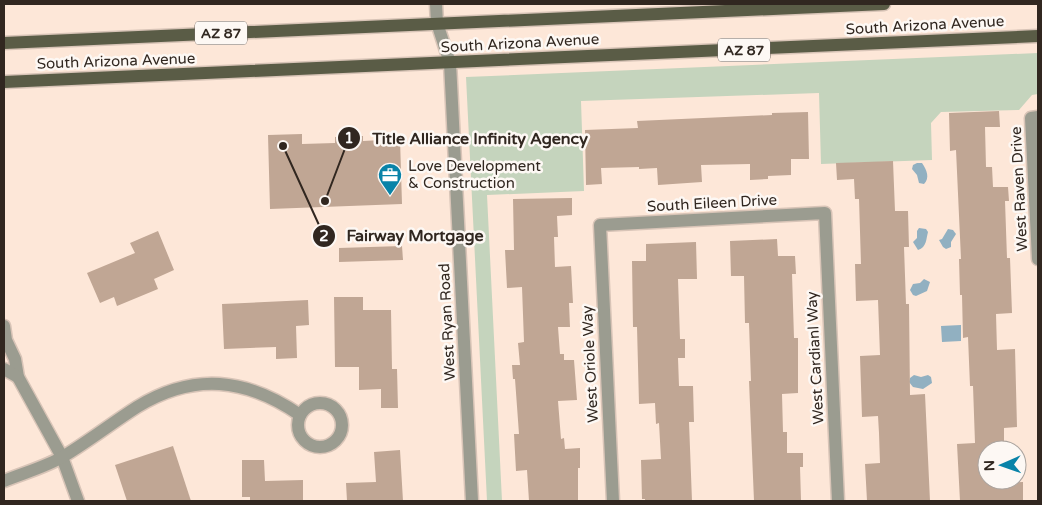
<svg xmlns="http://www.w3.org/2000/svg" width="1042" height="505" viewBox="0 0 1042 505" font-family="'Varela Round',sans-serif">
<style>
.green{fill:#c5d4bd}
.water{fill:#91b0c1}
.building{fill:#c0a694}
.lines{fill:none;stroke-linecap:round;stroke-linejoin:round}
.minor-casing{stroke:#d8c4b7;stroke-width:15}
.major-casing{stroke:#d8c4b7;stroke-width:15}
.minor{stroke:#9b9c90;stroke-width:12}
.major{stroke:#5a5c46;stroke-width:12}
.labels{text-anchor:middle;stroke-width:5;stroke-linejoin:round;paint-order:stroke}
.shield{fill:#fdf8f4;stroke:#6e6660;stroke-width:1}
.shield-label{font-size:14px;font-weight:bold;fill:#312720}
.street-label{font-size:15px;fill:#312720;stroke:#fdf8f4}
.poi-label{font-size:15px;fill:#312720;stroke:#fdf8f4;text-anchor:start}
.leader{fill:none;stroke:#312720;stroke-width:2}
.callout-dot{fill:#312720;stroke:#fdf8f4;stroke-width:2}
.mark-label{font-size:15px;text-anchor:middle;font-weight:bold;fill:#fff}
.callout-label{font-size:16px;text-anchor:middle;font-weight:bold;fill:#312720;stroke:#fdf8f4;stroke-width:5;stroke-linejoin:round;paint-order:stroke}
</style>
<rect width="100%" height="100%" fill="#fde7d8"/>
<polygon class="green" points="1038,53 1038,94 1032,95 1019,110 941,112 931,123 932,160 821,164 819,93 581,101 584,191 487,195 502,501 487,501 466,77"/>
<g class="water">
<path d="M917 163H922C927 170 930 178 924 184L919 183 917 175 912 169 913 165Z"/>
<path d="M919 228 926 229 928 232C926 239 927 247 918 250L913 242 917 238V231Z"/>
<polygon points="948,229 953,230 956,234 951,242 951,247 946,249 943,247 939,240 942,239"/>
<polygon points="924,279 930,282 927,291 916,296 913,295 910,290 913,284 920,283"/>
<polygon points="961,325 961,341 942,342 941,326"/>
<polygon points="914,375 921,377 928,375 931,377 932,383 923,389 913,387 909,382 910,378"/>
</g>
<g class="building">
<polygon points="999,111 1000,127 985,127 986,167 992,167 993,187 1008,187 1009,201 1005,201 1007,258 1010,258 1012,313 996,314 997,350 1015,349 1017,427 1004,428 1004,450 987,450 987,483 1023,482 1023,501 960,501 957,444 975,443 973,386 970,386 968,337 963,338 962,295 960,295 959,259 961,259 956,150 950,151 949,113"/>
<polygon points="808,112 809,159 791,159 791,175 768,176 768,179 750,180 750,164 701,165 702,182 658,185 657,168 639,169 639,167 601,168 602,184 586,185 585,130 638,128 637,121 772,115 772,113"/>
<polygon points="302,134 302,144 335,143 335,137 363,136 363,141 400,139 402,204 270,209 268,135"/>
<polygon points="893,161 895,211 908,211 909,247 904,247 906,304 909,304 910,395 925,394 930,501 867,501 865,464 880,463 879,433 878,416 862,417 860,356 880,355 878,300 856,301 855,264 861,264 859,199 855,199 854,179 837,180 836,163"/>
<polygon points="572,198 572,215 557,216 558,237 554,237 555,267 571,266 573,303 569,303 570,327 558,327 560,354 564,354 564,360 574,360 577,400 558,401 561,439 564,438 565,449 580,448 580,468 578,468 578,501 529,501 527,470 516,471 514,434 519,434 515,379 513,379 512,365 520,365 518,343 524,342 522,287 507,288 505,250 514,250 513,199"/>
<polygon points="158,231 174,270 154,279 158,289 117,306 114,297 100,303 87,273 135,253 130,243"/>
<polygon points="777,239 778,256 795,256 796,274 792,274 794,338 798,338 798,393 782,394 783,432 787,432 787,453 803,453 803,467 800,467 801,501 754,501 749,381 751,381 749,323 745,323 744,276 731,276 730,241"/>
<polygon points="696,242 697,279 678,279 680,339 685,339 685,358 678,358 679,386 693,386 694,422 689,422 692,501 645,501 645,499 642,499 641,460 661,459 659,423 656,424 655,403 639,404 637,327 633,327 632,261 646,261 646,244"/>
<polygon points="402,246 403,260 339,262 339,248"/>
<polygon points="334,297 363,297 363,310 391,310 392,369 397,369 398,408 381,408 381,389 359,390 359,367 335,367"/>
<polygon points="308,300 309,325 296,326 297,358 276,359 276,347 224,349 222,304"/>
<polygon points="173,446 191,501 127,501 115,465"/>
<polygon points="400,450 403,501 347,501 346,483 376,482 374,452"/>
<polygon points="242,460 264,460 265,481 303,480 303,501 250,501 250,497 242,497"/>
</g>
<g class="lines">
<g class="minor-casing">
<g id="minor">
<polyline points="436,4 437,23 450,63 472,501"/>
<polyline points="1038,117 1031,118 1038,259"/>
<polyline points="4,326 6,340 15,359 18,377 62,457 78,501"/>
<polyline points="4,369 18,377"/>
<circle cx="320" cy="425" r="22"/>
<path d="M4 481C23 473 46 467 64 456 89 441 112 423 137 407 194 372 246 378 300 415"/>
<polyline points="613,501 600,225 825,213 838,501"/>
</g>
</g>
<g class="major-casing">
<g id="major">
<polyline points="4,43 884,4"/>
<polyline points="4,82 1038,36"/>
</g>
</g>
<use href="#minor" class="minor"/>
<use href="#major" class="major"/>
</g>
<defs>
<g id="office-pin" transform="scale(1.25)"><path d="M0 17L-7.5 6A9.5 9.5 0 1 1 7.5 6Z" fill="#0983a8" stroke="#fdf8f4"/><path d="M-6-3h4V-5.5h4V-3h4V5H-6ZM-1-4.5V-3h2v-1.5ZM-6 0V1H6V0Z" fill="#fff"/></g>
</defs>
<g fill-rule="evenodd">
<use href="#office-pin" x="390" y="175"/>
</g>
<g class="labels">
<g class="shield">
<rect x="195" y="21.5" width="52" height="23" rx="4"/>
<rect x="718" y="38.5" width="52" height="23" rx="4"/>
</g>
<g class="shield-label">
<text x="221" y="38">AZ 87</text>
<text x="744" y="55">AZ 87</text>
</g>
<g class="street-label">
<text transform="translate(925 25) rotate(-3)" y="5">South Arizona Avenue</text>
<text transform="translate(520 43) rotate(-3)" y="5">South Arizona Avenue</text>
<text transform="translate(116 61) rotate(-2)" y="5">South Arizona Avenue</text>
<text transform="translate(1019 189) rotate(-93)" y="5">West Raven Drive</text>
<text transform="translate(712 203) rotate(-3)" y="5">South Eileen Drive</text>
<text transform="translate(447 322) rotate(-93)" y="5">West Ryan Road</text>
<text transform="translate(815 358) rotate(-93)" y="5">West Cardianl Way</text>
<text transform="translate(590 364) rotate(-93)" y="5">West Oriole Way</text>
</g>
<g class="poi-label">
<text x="408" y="171">Love Development<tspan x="408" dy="17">&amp; Construction</tspan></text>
</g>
</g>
<path class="leader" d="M325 201L349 138M283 146L324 236"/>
<g class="callout-dot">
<circle cx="325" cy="201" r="5"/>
<circle cx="283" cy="146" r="5"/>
<circle cx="349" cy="138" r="12"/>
<circle cx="324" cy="236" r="12"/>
</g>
<g class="mark-label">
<text x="349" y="143">1</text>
<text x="324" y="241">2</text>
</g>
<g class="callout-label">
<text x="480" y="144">Title Alliance Infinity Agency</text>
<text x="415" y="241">Fairway Mortgage</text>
</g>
<rect width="1042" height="505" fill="none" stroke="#312720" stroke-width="10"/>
<g transform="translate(1002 465) rotate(268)"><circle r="24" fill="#fdf8f4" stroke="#aba49f"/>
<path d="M0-4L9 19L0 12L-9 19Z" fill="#0983a8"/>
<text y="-8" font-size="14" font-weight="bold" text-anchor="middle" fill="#312720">N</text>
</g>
</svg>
